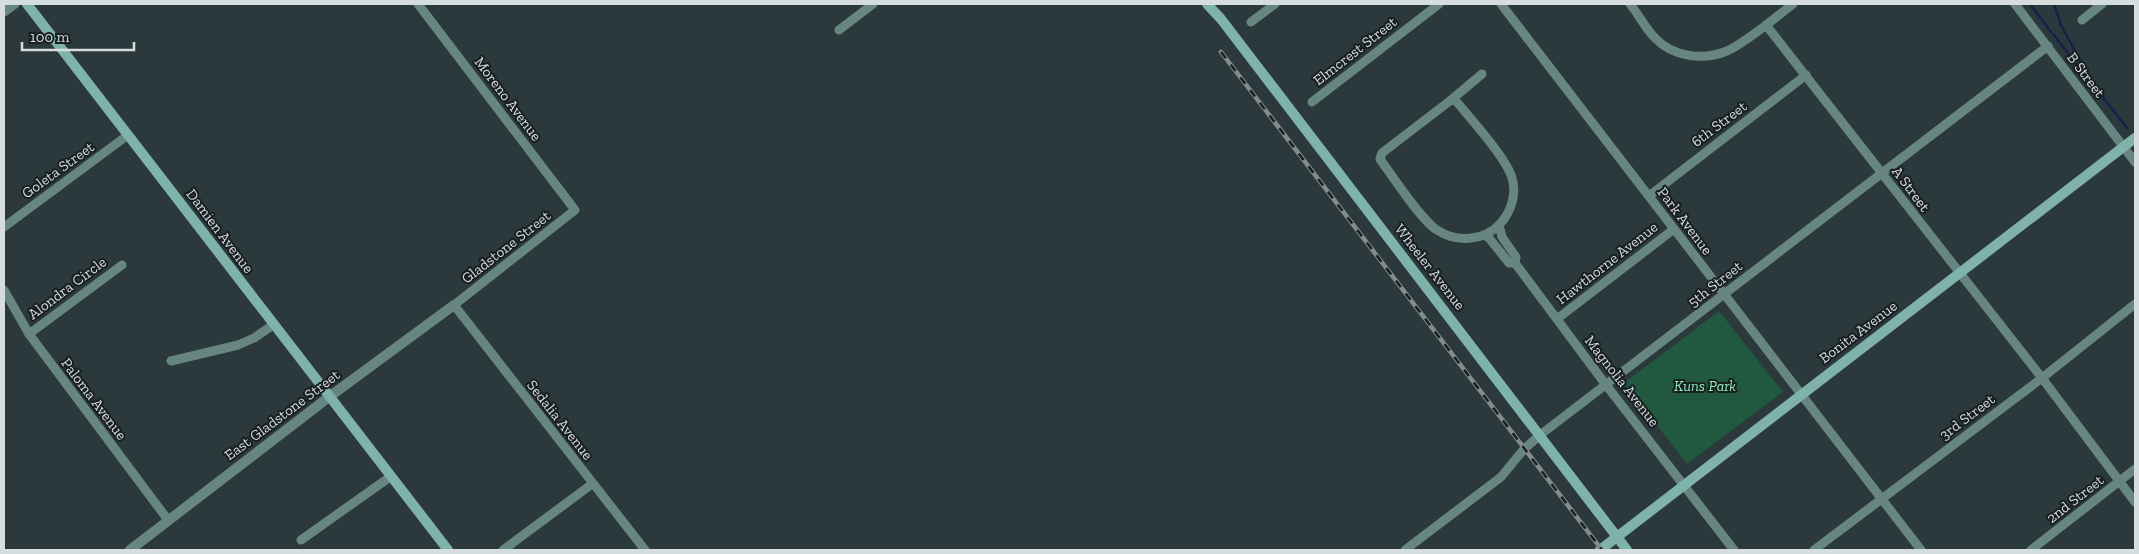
<svg xmlns="http://www.w3.org/2000/svg" width="2139" height="554" viewBox="0 0 2139 554" font-family="'Zilla Slab',serif">
<style>
.green{fill:#20593f}
.lines{fill:none;stroke-linecap:round;stroke-linejoin:round}
.stream{stroke:#13224b;stroke-width:2.5}
.minor{stroke:#678682;stroke-width:9}
.tertiary{stroke:#678682;stroke-width:10}
.secondary{stroke:#80b2ac;stroke-width:10}
.rail-casing{stroke:#828c8f;stroke-width:4.5}
.rail{stroke:#191f21;stroke-width:2.5;stroke-dasharray:8;stroke-linecap:butt}
.labels{text-anchor:middle;stroke-width:4;stroke-linejoin:round;paint-order:stroke}
.street-label{font-size:15px;fill:#d5dddf;stroke:#191f21}
.park-label{font-size:15px;font-style:italic;fill:#95eec0;stroke:#191f21}
</style>
<rect width="100%" height="100%" fill="#2c393c"/>
<polygon class="green" points="1719,311 1783,392 1687,464 1624,383"/>
<g class="lines">
<g class="stream">
<polyline points="2030,4 2051,32"/>
<polyline points="2054,4 2061,25"/>
<polyline points="2062,27 2091,80"/>
<polyline points="2053,34 2127,128"/>
</g>
<g class="minor">
<polyline points="418,4 575,210 454,305 645,550"/>
<polyline points="1501,4 1921,550"/>
<path d="M1630 4C1639 15 1645 28 1655 38 1673 57 1703 61 1727 51 1747 42 1775 18 1793 4"/>
<polyline points="2015,4 2135,162"/>
<polyline points="4,12 15,4"/>
<polyline points="2082,20 2102,4"/>
<polyline points="1251,22 1275,4"/>
<polyline points="1766,25 2042,378 2135,502"/>
<polyline points="839,30 873,4"/>
<path d="M1451 100 1456 101C1470 118 1507 159 1512 178 1517 194 1511 212 1500 224 1484 241 1457 243 1437 230 1421 220 1393 177 1380 159L1382 153Z"/>
<polyline points="1451,100 1482,74"/>
<polyline points="1312,102 1439,4"/>
<polyline points="1649,196 1806,75"/>
<polyline points="1499,225 1502,237 1516,257 1515,263 1606,385 1734,550"/>
<polyline points="4,227 128,135"/>
<polyline points="1484,235 1489,238 1509,263 1515,263"/>
<polyline points="4,290 29,334 168,520"/>
<polyline points="1557,319 1674,229"/>
<polyline points="29,334 122,265"/>
<polyline points="171,361 238,345 254,338 273,325"/>
<polyline points="301,540 390,477"/>
<polyline points="503,550 592,484"/>
<polyline points="1405,550 1501,477 1524,449 1540,435 2048,46"/>
<polyline points="1814,550 2042,378 2135,304"/>
<polyline points="2031,550 2135,469"/>
</g>
<polyline class="tertiary" points="130,550 329,397 454,305"/>
<g class="secondary">
<polyline points="27,4 448,550"/>
<polyline points="1207,4 1221,19 1627,550"/>
<polyline points="1600,550 2135,138"/>
</g>
<g class="rail-casing">
<polyline id="rail" points="1221,52 1602,550"/>
</g>
<use href="#rail" class="rail"/>
</g>
<g class="labels">
<g class="street-label">
<text transform="translate(1355 51) rotate(-38)" y="5">Elmcrest Street</text>
<text transform="translate(2086 75) rotate(53)" y="5">B Street</text>
<text transform="translate(508 99) rotate(53)" y="5">Moreno Avenue</text>
<text transform="translate(1719 124) rotate(-37)" y="5">6th Street</text>
<text transform="translate(58 170) rotate(-36)" y="5">Goleta Street</text>
<text transform="translate(1911 189) rotate(53)" y="5">A Street</text>
<text transform="translate(1685 221) rotate(53)" y="5">Park Avenue</text>
<text transform="translate(220 231) rotate(53)" y="5">Damien Avenue</text>
<text transform="translate(506 247) rotate(-38)" y="5">Gladstone Street</text>
<text transform="translate(1607 263) rotate(-38)" y="5">Hawthorne Avenue</text>
<text transform="translate(1430 267) rotate(52)" y="5">Wheeler Avenue</text>
<text transform="translate(1715 284) rotate(-38)" y="5">5th Street</text>
<text transform="translate(67 288) rotate(-37)" y="5">Alondra Circle</text>
<text transform="translate(1858 332) rotate(-37)" y="5">Bonita Avenue</text>
<text transform="translate(1622 381) rotate(52)" y="5">Magnolia Avenue</text>
<text transform="translate(94 399) rotate(53)" y="5">Paloma Avenue</text>
<text transform="translate(282 415) rotate(-37)" y="5">East Gladstone Street</text>
<text transform="translate(1967 417) rotate(-37)" y="5">3rd Street</text>
<text transform="translate(560 420) rotate(52)" y="5">Sedalia Avenue</text>
<text transform="translate(2075 499) rotate(-38)" y="5">2nd Street</text>
</g>
<g class="park-label">
<text x="1705" y="391">Kuns Park</text>
</g>
</g>
<rect width="2139" height="554" fill="none" stroke="#d5dddf" stroke-width="10"/>
<path d="M22 42v8h112v-8" fill="none" stroke="#d5dddf" stroke-width="2.5"/>
<text x="30" y="42" font-size="15" fill="#d5dddf" stroke="#191f21" stroke-width="4" paint-order="stroke">100 m</text>
</svg>
